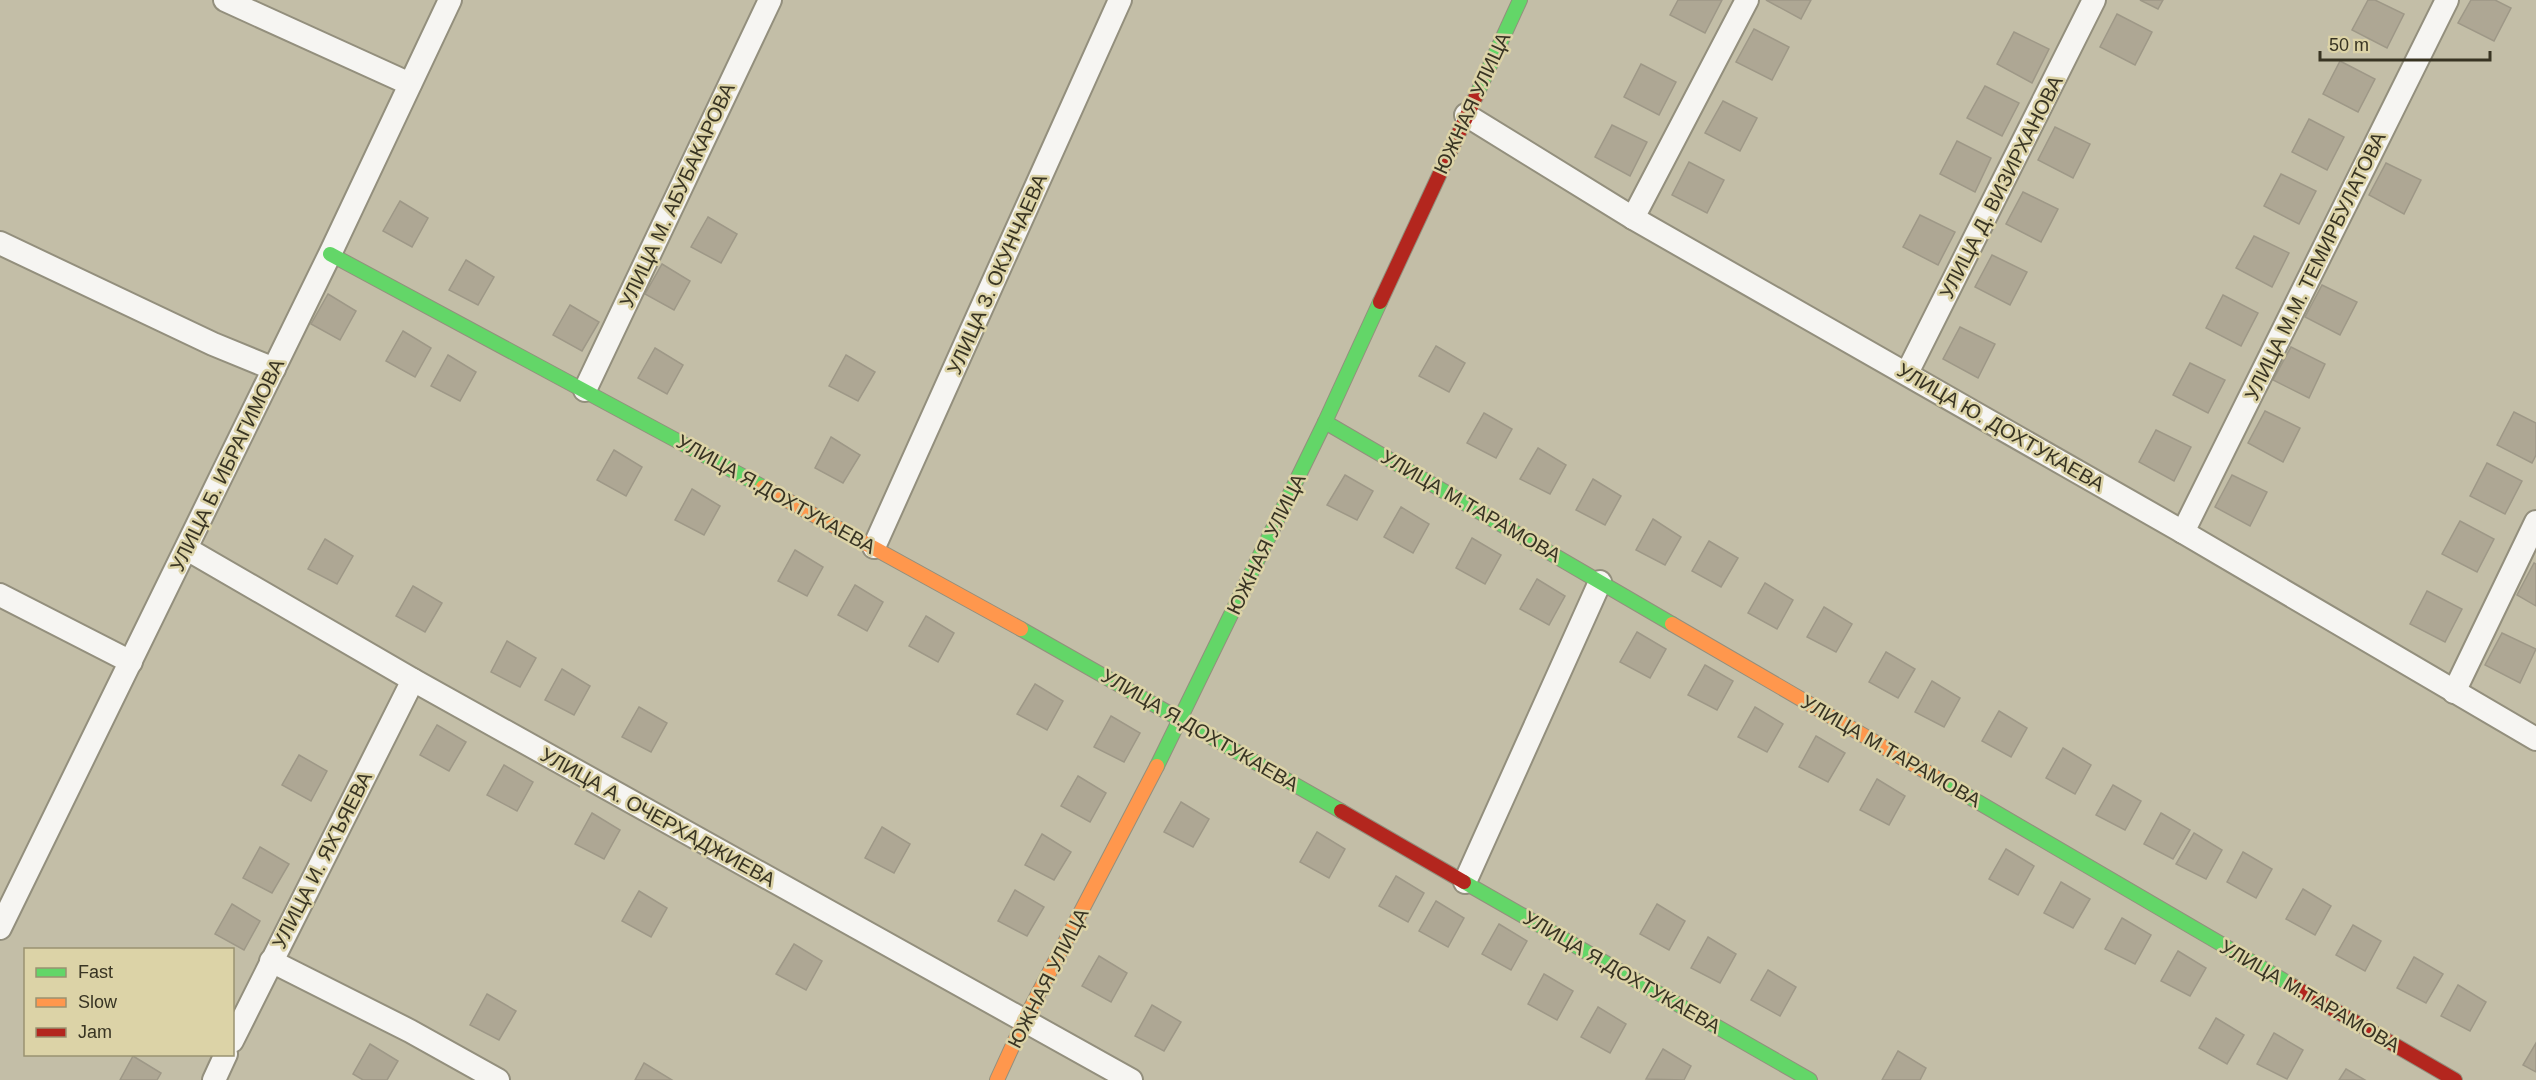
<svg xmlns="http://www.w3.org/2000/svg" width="2536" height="1080" viewBox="0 0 2536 1080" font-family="Helvetica,sans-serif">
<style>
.building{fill:#aea794;stroke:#9e9887;stroke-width:1.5}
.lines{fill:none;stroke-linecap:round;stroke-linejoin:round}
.street-casing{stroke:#938f7d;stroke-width:26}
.fast-casing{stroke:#938f7d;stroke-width:16}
.slow-casing{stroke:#938f7d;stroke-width:16}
.jam-casing{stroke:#938f7d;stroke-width:16}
.street{stroke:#f6f5f2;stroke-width:22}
.fast{stroke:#63d668;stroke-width:14}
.slow{stroke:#ff974d;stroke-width:14}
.jam{stroke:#b3261e;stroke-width:14}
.labels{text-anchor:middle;stroke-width:5;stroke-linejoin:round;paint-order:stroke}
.street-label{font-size:20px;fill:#383423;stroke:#dcd3a7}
</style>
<rect width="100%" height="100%" fill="#c3bea7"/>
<g class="building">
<polygon points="1678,0 1722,0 1705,33 1670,15"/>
<polygon points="1766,0 1811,0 1801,19"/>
<polygon points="2140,0 2163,0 2158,9"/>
<polygon points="2368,0 2375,0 2404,14 2387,48 2352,30"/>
<polygon points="2471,0 2495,0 2511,8 2494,41 2458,23"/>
<polygon points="2117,14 2152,32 2135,65 2100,47"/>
<polygon points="1754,29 1789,47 1772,80 1736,62"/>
<polygon points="2014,32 2049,49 2032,83 1997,64"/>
<polygon points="2340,61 2375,79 2358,112 2323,94"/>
<polygon points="1641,64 1676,82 1659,115 1624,97"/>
<polygon points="1985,86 2019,103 2002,136 1967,118"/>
<polygon points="1723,101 1757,118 1740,151 1705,133"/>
<polygon points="2309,119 2344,137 2327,170 2292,152"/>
<polygon points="1612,125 1647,142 1630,176 1595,157"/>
<polygon points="2055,127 2090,144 2073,178 2038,160"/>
<polygon points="1957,141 1991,158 1975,192 1940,174"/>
<polygon points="1689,162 1724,180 1707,213 1672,195"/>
<polygon points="2386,163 2421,180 2404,214 2369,195"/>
<polygon points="2281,174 2316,191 2299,224 2264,206"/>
<polygon points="2023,192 2058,209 2041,242 2006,224"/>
<polygon points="400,201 428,218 412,247 383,231"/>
<polygon points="1920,215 1955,232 1938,265 1903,247"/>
<polygon points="708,217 737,234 721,263 691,247"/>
<polygon points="2254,236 2289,253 2272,287 2236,268"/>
<polygon points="1992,255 2027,272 2010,305 1975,287"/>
<polygon points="466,260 494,277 478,305 449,290"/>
<polygon points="662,264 690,281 674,310 645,294"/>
<polygon points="2322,285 2357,302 2340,335 2305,317"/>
<polygon points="328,294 356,311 340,340 311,324"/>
<polygon points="2223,295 2258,313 2241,346 2206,328"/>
<polygon points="570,305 599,322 582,351 553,335"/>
<polygon points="1960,327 1995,344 1978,378 1943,359"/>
<polygon points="403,331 431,348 415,377 386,361"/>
<polygon points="1436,346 1465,363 1449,392 1419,376"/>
<polygon points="2291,347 2325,364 2309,398 2273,380"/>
<polygon points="655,348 683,365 667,394 638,378"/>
<polygon points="448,355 476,372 460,401 431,386"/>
<polygon points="846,355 875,372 858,401 829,386"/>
<polygon points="2190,363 2225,380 2208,413 2173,395"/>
<polygon points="2265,411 2300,428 2283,462 2248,443"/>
<polygon points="2514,412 2536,423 2536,455 2532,463 2497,445"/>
<polygon points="1484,413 1512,429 1496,458 1467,443"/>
<polygon points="2156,430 2191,447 2174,481 2139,462"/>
<polygon points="831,437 860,455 843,483 815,468"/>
<polygon points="1538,448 1566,465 1550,494 1520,479"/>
<polygon points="614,450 642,467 626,496 597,480"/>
<polygon points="2487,463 2522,481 2505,514 2470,496"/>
<polygon points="1345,475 1373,491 1357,520 1327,505"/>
<polygon points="2232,475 2267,492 2250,526 2215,507"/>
<polygon points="1593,479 1621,496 1605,525 1576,510"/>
<polygon points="692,489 720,506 704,535 675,520"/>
<polygon points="1401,507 1429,524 1413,553 1384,537"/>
<polygon points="1653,519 1681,537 1665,565 1636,550"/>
<polygon points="2460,521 2494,539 2477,572 2442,554"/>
<polygon points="1472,538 1501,555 1485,584 1456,568"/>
<polygon points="325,539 353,556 337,584 308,569"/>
<polygon points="1709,541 1738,558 1721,587 1692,571"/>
<polygon points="795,550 823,567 807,596 778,581"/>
<polygon points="2534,563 2536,564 2536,606 2517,595"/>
<polygon points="1537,579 1565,596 1549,625 1520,609"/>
<polygon points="1765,583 1793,600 1777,629 1748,613"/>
<polygon points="855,585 883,602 867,631 838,615"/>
<polygon points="413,586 442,603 425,632 396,616"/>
<polygon points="2427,591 2462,609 2445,642 2410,624"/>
<polygon points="1824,607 1852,624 1836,652 1807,637"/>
<polygon points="926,616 954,633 938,662 909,646"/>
<polygon points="1637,632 1666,649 1650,678 1620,662"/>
<polygon points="2502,633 2536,649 2520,683 2485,665"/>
<polygon points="507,641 536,658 520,687 491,672"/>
<polygon points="1886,652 1915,669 1898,698 1869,682"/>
<polygon points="1705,665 1733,681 1717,710 1688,695"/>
<polygon points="562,669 590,686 574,715 545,700"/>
<polygon points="1932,681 1960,698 1944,727 1915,712"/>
<polygon points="1035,684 1063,701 1047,730 1017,714"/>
<polygon points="639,707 667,723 651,752 622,737"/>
<polygon points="1755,707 1783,724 1767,752 1738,737"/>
<polygon points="1999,711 2027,728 2011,757 1982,741"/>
<polygon points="1111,716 1140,733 1124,762 1094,747"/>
<polygon points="437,725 466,742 449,771 420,755"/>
<polygon points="1816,736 1845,753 1828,782 1799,767"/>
<polygon points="2063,748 2091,765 2075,794 2046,778"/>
<polygon points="299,755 327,771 311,801 282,785"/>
<polygon points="504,765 533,782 517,811 487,795"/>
<polygon points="1078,776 1106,793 1090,822 1061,806"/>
<polygon points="1877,779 1905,796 1889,825 1860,810"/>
<polygon points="2113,785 2141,801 2125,830 2096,815"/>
<polygon points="1181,802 1209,819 1193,847 1164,832"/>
<polygon points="592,813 620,830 604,859 575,844"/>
<polygon points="2161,813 2190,830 2173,859 2144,844"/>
<polygon points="882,827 910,844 894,873 865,858"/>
<polygon points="1317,832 1345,849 1329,878 1300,862"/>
<polygon points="2194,833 2222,850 2206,879 2176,864"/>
<polygon points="1042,834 1071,852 1054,880 1025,865"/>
<polygon points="260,847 289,864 272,893 243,878"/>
<polygon points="2006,849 2034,866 2018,895 1989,879"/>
<polygon points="2243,852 2272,869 2256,898 2227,882"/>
<polygon points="1396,876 1424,893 1408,922 1379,906"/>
<polygon points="2061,882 2090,899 2073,928 2044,913"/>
<polygon points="2303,889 2331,906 2315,935 2286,919"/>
<polygon points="1015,890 1044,907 1027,936 998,921"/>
<polygon points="639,891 667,908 651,937 622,921"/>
<polygon points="1436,901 1464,918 1448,947 1419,931"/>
<polygon points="232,904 260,921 244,950 215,934"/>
<polygon points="1657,904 1685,921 1669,950 1640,934"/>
<polygon points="2122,918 2151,935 2135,964 2105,949"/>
<polygon points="1499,924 1527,941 1511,970 1482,954"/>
<polygon points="2353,925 2381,941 2365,971 2336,955"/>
<polygon points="1708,937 1736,954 1720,983 1691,968"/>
<polygon points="794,944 822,961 806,990 776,974"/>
<polygon points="2178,951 2206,968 2190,996 2161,981"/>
<polygon points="1099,956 1127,973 1111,1002 1082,986"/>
<polygon points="2414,957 2443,974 2426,1003 2397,988"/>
<polygon points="1768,970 1796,987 1780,1016 1751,1000"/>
<polygon points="1544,974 1573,991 1557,1020 1528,1004"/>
<polygon points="2458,985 2486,1002 2470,1031 2441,1016"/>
<polygon points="487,994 516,1011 499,1040 470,1025"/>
<polygon points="1152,1005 1181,1022 1164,1051 1135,1036"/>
<polygon points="1598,1007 1626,1024 1610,1053 1581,1037"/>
<polygon points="2216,1018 2244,1035 2227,1064 2199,1048"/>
<polygon points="2274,1033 2303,1050 2287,1079 2257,1064"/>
<polygon points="2536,1043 2536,1072 2523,1065"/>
<polygon points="370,1044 398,1061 387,1080 363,1080 353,1074"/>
<polygon points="1663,1049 1691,1066 1684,1080 1646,1079"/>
<polygon points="1898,1051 1926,1068 1920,1080 1882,1080"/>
<polygon points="133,1056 161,1073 157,1080 120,1080"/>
<polygon points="644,1063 672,1080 635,1080"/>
<polygon points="2346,1069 2365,1080 2339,1080"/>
</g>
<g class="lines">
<g class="street-casing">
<g id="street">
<polyline points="225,0 410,84"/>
<polyline points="1466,115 1633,218 2183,532 2536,739"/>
<polyline points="1633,218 1747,0"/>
<polyline points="0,243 213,344 274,369"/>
<polyline points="1907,373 2094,0"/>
<polyline points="585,390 770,0"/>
<polyline points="2183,532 2447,0"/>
<polyline points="874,547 1120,0"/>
<polyline points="187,549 413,680 1131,1080"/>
<polyline points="0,595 131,662"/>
<polyline points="2454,692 2536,522"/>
<polyline points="1465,882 1600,582"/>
<polyline points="0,928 330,254 450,0"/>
<polyline points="271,961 410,1031 498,1080"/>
<polyline points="232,1041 413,680"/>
<polyline points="214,1080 226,1054"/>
</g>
</g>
<g class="fast-casing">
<g id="fast">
<polyline points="1477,94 1520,0"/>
<polyline points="330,254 763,487"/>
<polyline points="1325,422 1672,624"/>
<polyline points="1021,629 1341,811"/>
<polyline points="1157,766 1325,422 1380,302"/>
<polyline points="1942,781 2293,986"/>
<polyline points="1464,882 1810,1080"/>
</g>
</g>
<g class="slow-casing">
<g id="slow">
<polyline points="763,487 1021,629"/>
<polyline points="1672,624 1942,781"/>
<polyline points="997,1080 1024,1021 1157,766"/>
</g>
</g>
<g class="jam-casing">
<g id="jam">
<polyline points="1380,302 1477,94"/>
<polyline points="1341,811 1464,882"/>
<polyline points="2293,986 2455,1080"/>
</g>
</g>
<use href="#street" class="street"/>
<use href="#fast" class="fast"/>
<use href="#slow" class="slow"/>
<use href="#jam" class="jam"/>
</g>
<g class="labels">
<g class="street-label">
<text transform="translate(1472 103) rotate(-65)" y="7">ЮЖНАЯ УЛИЦА</text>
<text transform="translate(2001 187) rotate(-63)" y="7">УЛИЦА Д. ВИЗИРХАНОВА</text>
<text transform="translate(677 195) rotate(-65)" y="7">УЛИЦА М. АБУБАКАРОВА</text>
<text transform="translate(2315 266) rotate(-64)" y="7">УЛИЦА М.М. ТЕМИРБУЛАТОВА</text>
<text transform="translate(997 274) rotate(-66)" y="7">УЛИЦА З. ОКУНЧАЕВА</text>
<text transform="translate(2001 427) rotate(30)" y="7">УЛИЦА Ю. ДОХТУКАЕВА</text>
<text transform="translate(227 465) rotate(-64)" y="7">УЛИЦА Б. ИБРАГИМОВА</text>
<text transform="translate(776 494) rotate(29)" y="7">УЛИЦА Я.ДОХТУКАЕВА</text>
<text transform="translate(1471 506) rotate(30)" y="7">УЛИЦА М.ТАРАМОВА</text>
<text transform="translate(1266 544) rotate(-64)" y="7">ЮЖНАЯ УЛИЦА</text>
<text transform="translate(1200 730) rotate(30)" y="7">УЛИЦА Я.ДОХТУКАЕВА</text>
<text transform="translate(1891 751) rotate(30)" y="7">УЛИЦА М.ТАРАМОВА</text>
<text transform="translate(658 817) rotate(29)" y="7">УЛИЦА А. ОЧЕРХАДЖИЕВА</text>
<text transform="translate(322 860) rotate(-63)" y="7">УЛИЦА И. ЯХЪЯЕВА</text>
<text transform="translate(1622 972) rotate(30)" y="7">УЛИЦА Я.ДОХТУКАЕВА</text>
<text transform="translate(1048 978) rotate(-63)" y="7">ЮЖНАЯ УЛИЦА</text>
<text transform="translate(2310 996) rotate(30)" y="7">УЛИЦА М.ТАРАМОВА</text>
</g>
</g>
<rect x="24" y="948" width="210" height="108" fill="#dcd3a7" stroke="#9a9372" stroke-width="1.5"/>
<rect x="36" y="968" width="30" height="9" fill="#63d668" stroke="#9a9372" stroke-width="1.5"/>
<text x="78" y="978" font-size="18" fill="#383423">Fast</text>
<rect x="36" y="998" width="30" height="9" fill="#ff974d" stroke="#9a9372" stroke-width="1.5"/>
<text x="78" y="1008" font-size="18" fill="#383423">Slow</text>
<rect x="36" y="1028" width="30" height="9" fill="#b3261e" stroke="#9a9372" stroke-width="1.5"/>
<text x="78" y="1038" font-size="18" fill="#383423">Jam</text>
<path d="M2320 51v9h170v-9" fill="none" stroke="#383423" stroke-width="3"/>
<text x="2329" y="51" font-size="18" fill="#383423" stroke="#dcd3a7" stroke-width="4.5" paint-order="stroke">50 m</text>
</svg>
